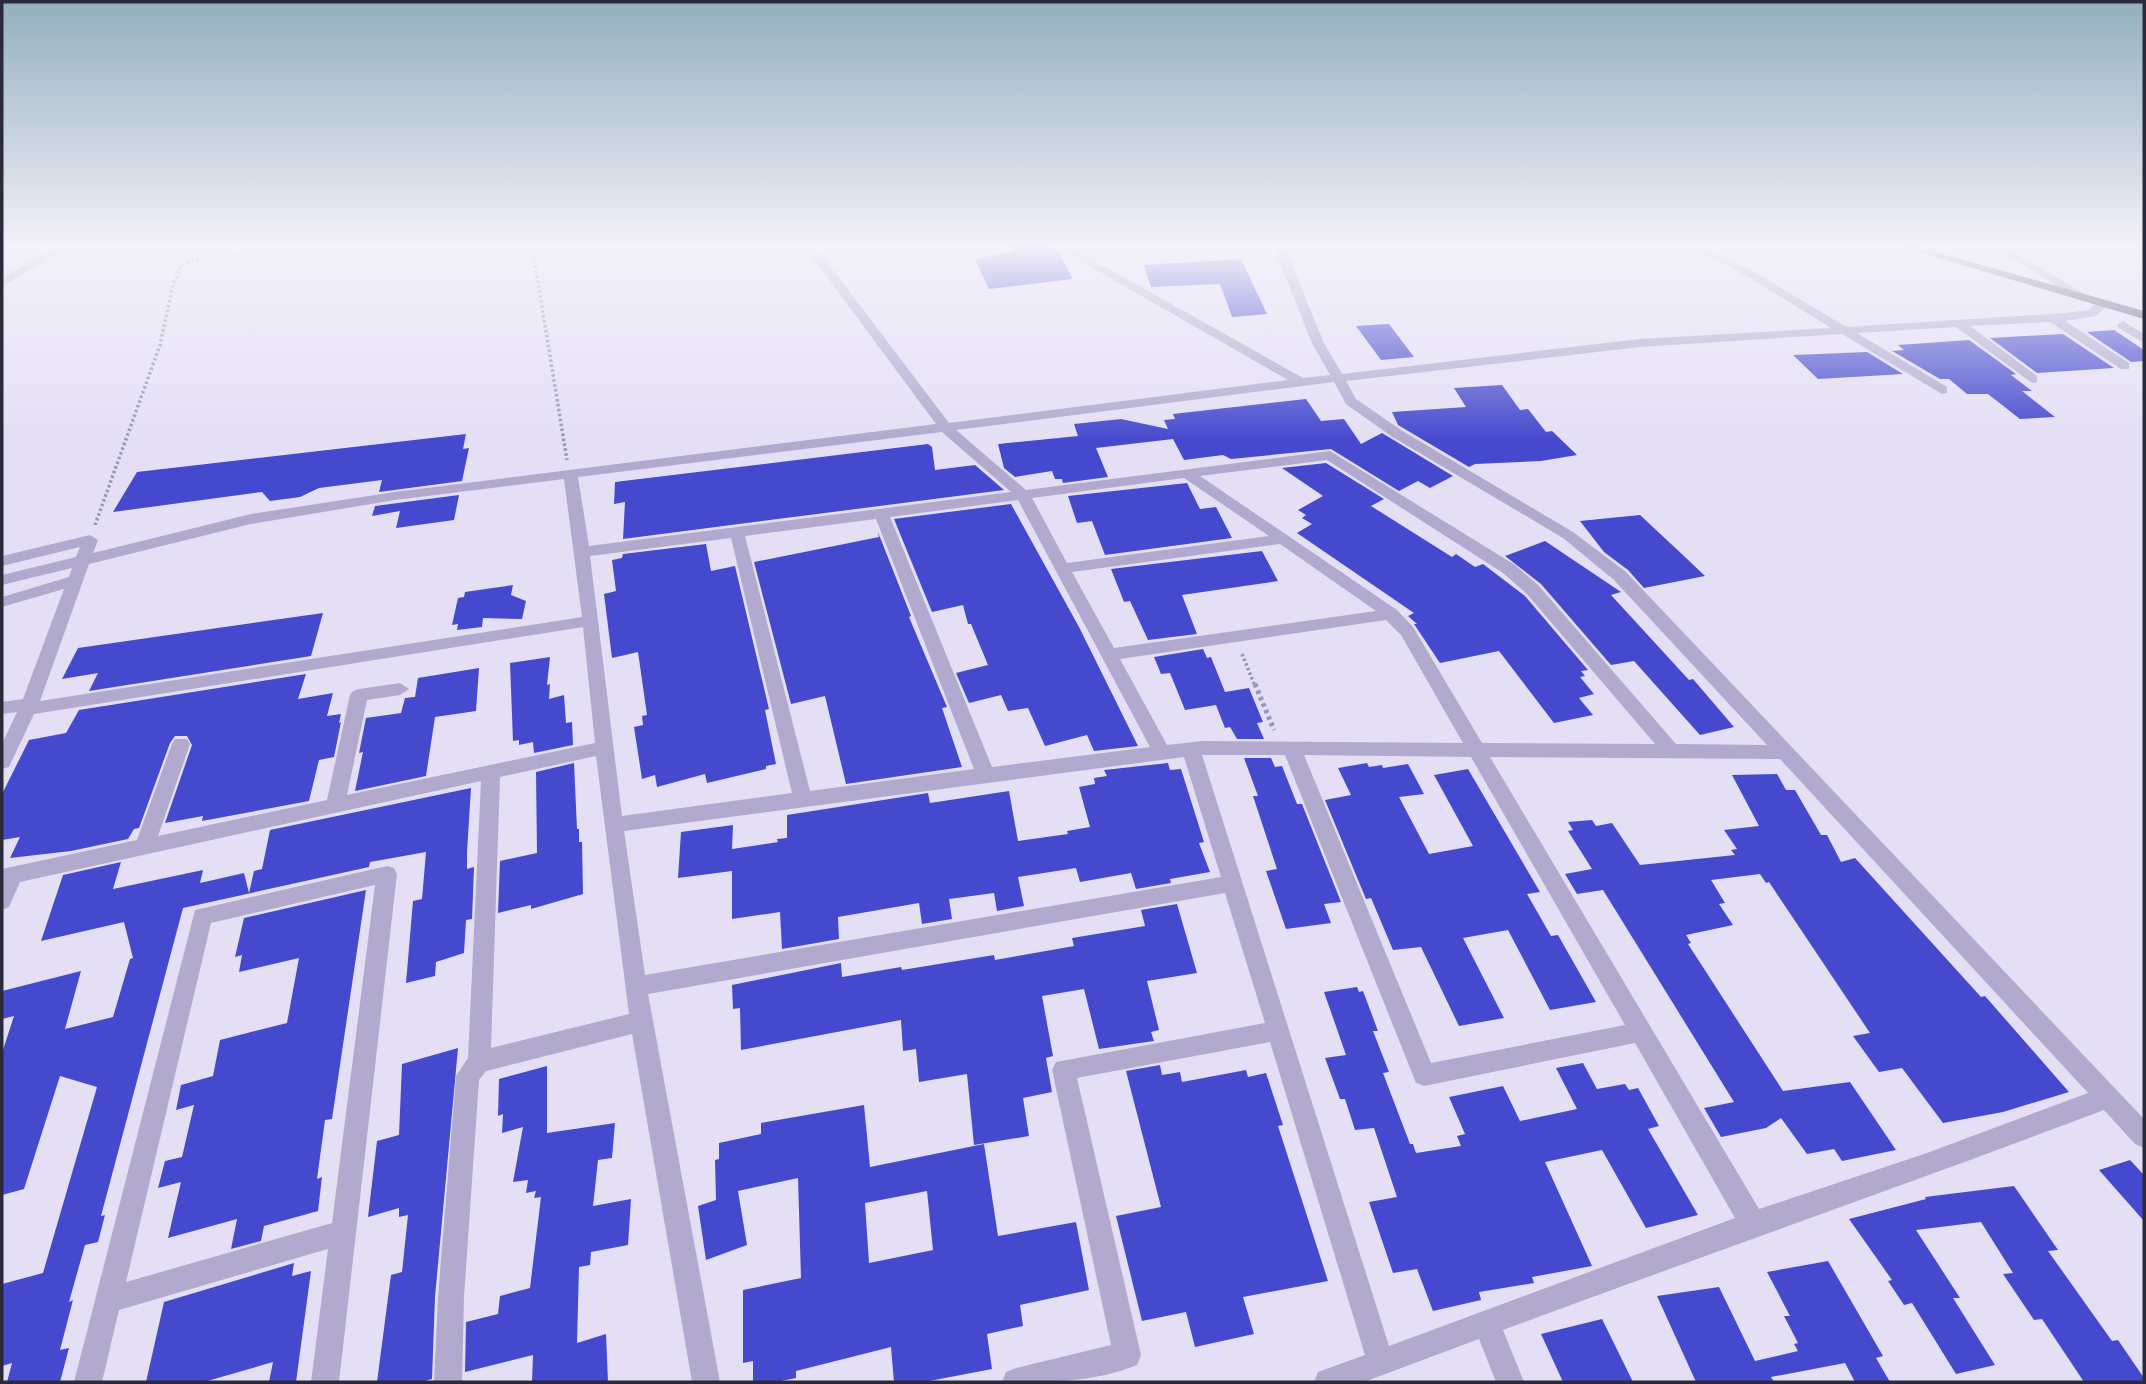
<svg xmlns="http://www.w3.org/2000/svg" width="2146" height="1384" viewBox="0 0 2146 1384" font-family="'PT Sans Narrow',sans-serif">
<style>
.building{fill:#4549cd;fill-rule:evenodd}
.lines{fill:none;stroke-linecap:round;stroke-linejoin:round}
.path-far1{stroke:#9a94ba;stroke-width:3.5;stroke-dasharray:2.5 2.5;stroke-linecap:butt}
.path{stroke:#9a94ba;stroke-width:5;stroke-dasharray:3.5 3.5;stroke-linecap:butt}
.minor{fill:#b1aace;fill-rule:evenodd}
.major{fill:#5c5a7e;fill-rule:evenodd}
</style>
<rect width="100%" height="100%" fill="#e5dff5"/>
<g class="building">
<polygon points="1007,246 1051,246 1059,252 1073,279 989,289 975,259 1013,252"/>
<polygon points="1241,259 1267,314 1232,317 1220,284 1151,287 1144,265"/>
<polygon points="1389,324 1414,357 1381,360 1356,326"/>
<polygon points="2114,330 2144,350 2144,361 2131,362 2087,332"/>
<polygon points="2063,334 2114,368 2037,373 1990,338"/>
<polygon points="1969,340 2016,374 2011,375 2032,391 2022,391 2055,417 2020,419 1988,394 1967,394 1949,379 1940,379 1892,351 1904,350 1898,345"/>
<polygon points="1867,352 1903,374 1818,379 1793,355"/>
<polygon points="1502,385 1520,410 1528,409 1546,432 1552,431 1577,455 1541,461 1475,464 1469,467 1398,425 1392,412 1466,407 1454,388"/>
<polygon points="1306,399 1321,421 1344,419 1361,444 1382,433 1453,476 1430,488 1418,481 1399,491 1331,449 1231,459 1223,455 1184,460 1173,439 1096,448 1108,477 1063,483 1062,479 1055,479 1052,471 1015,477 1004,468 998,444 1078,436 1074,424 1121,419 1168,429 1164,420 1175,419 1173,414"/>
<polygon points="466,434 463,449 469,448 462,481 379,492 382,480 319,488 300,497 270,501 262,492 113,512 137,472"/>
<polygon points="928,444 932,447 935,470 975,465 1004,490 623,539 625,502 614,504 615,482"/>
<polygon points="1326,463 1384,499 1371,506 1452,557 1456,554 1475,567 1483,564 1525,596 1588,670 1581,671 1585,676 1580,677 1594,694 1579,698 1593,715 1554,723 1499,651 1440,663 1414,624 1417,624 1408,616 1414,613 1297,533 1312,524 1302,518 1306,515 1298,510 1323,496 1282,468"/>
<polygon points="1187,483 1200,509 1216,507 1232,538 1105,555 1092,521 1077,523 1068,496"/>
<polygon points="459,495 454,520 396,528 400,511 372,516 375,506"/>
<polygon points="1011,504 1079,627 1138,746 1094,751 1087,735 1045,746 1028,708 1008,711 1001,695 969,703 956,673 988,665 971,624 968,624 963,605 932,612 894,519"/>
<polygon points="1640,515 1685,557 1705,576 1644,588 1628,570 1604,552 1580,521"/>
<polygon points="878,532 911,616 909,617 947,707 942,708 962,767 846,784 825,696 791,704 754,562 879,537"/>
<polygon points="1545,541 1621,592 1611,595 1689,680 1693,679 1734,727 1700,735 1634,661 1611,665 1541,584 1505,556"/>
<polygon points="706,544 711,571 735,566 769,709 765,710 776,764 766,766 766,769 707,783 705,774 657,787 655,775 642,779 634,727 643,725 642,716 647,715 638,652 612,658 604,594 616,591 612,560 622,558 623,554"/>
<polygon points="1262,551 1278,581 1182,595 1197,634 1148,640 1130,601 1124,602 1111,569"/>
<polygon points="513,585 511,595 526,601 522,619 483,618 482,627 457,630 458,624 452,625 458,598 464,597 465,592"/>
<polygon points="323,613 311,656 89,691 98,673 62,679 78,648"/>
<polygon points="1203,649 1207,658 1211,657 1225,692 1249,688 1263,722 1257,723 1264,739 1237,739 1230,727 1225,728 1216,705 1185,710 1170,673 1161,674 1154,657"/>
<polygon points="550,657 547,685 550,684 549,699 564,695 566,723 572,722 573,745 534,753 533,742 519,745 519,740 513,741 510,663"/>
<polygon points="479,668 476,711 435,717 426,776 355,791 363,752 359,753 366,718 401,713 405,698 415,697 418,678"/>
<polygon points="306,674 298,699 333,693 327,716 341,714 339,723 341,722 334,757 319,760 309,801 202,821 203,816 165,823 192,745 187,736 175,736 170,743 139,828 134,829 128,839 71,851 10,858 20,837 2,840 2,794 29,740 66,733 79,710"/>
<polygon points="1244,758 1271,758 1275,767 1282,766 1297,804 1302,804 1341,902 1324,904 1331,923 1286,929 1266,871 1277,869 1253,796 1258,796"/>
<polygon points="574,763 577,829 579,829 579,842 582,842 583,894 531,909 531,905 498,913 500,861 537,853 536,772"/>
<polygon points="1168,763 1170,770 1181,769 1204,842 1199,843 1210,872 1170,879 1171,883 1136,889 1131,873 1080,882 1076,868 1018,877 1024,906 997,911 994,893 949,899 952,919 922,924 919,903 838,917 839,939 782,949 780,912 732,919 732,871 678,878 681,832 733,825 732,849 778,842 777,839 787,838 787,815 928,793 930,803 1009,791 1018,841 1068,834 1067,831 1090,827 1079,787 1095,784 1094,778 1107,776 1104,770"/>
<polygon points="1367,763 1369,767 1382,765 1383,768 1408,764 1424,794 1399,797 1429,854 1473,846 1434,775 1468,769 1540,892 1527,894 1551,936 1558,935 1596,1002 1550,1010 1508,930 1463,938 1504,1018 1459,1026 1421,947 1393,950 1371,898 1366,899 1325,800 1351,795 1338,768"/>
<polygon points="1777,774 1786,790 1795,790 1821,835 1827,835 1841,862 1855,858 1981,997 1985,996 2069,1092 2003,1112 1943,1123 1902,1068 1879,1072 1853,1036 1870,1033 1769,882 1766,883 1760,874 1711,880 1725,903 1719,904 1733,925 1686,935 1691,943 1688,944 1783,1091 1850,1082 1896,1150 1842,1161 1834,1149 1807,1154 1781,1118 1766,1128 1721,1137 1704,1108 1734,1102 1603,890 1577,894 1565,874 1592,869 1568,831 1573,830 1568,822 1592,820 1596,826 1612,823 1640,865 1735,855 1731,850 1737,849 1724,830 1759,826 1732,775"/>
<polygon points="471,788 467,852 467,869 474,867 472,919 466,920 464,953 436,962 435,976 406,983 413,901 422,899 426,852 370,862 369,867 183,908 101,1216 105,1215 98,1242 85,1245 69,1302 73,1300 60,1350 69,1348 60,1382 7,1382 12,1363 2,1366 2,1284 43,1273 97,1087 60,1076 24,1189 2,1195 2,1053 14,1016 2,1019 2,991 81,971 65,1029 113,1017 130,959 133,958 124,922 41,941 63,875 121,862 113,889 203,870 200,883 244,873 249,893 254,871 262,869 270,830"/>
<polygon points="366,890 332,1119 325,1120 317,1179 322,1177 318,1211 264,1226 261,1241 231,1249 237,1219 168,1238 181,1182 158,1188 165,1161 182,1157 194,1105 176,1110 181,1085 213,1076 220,1040 287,1023 299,958 239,972 242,955 235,957 244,918"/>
<polygon points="1177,904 1197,973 1147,981 1159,1030 1151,1032 1154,1041 1099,1049 1084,989 1042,996 1053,1056 1046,1058 1052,1092 1023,1098 1029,1136 974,1145 967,1074 919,1082 916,1049 903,1051 901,1020 741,1050 740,1008 733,1009 732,985 841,963 842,977 901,967 902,970 994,955 995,960 1074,946 1072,938 1145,926 1141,910"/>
<polygon points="1357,987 1359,992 1363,991 1378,1031 1373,1031 1389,1072 1383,1073 1410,1144 1413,1144 1416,1153 1461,1146 1457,1136 1465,1134 1449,1097 1503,1086 1520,1121 1577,1109 1556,1068 1583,1063 1597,1089 1625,1084 1629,1090 1638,1088 1659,1126 1648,1129 1698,1215 1646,1228 1602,1150 1545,1162 1592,1266 1532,1277 1534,1283 1479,1292 1481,1300 1433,1311 1417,1269 1393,1273 1369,1202 1397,1197 1374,1128 1355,1130 1345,1099 1340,1099 1325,1058 1346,1055 1324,992"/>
<polygon points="458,1048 435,1297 432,1379 421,1382 377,1382 391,1275 402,1272 408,1215 399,1217 399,1208 368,1217 377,1141 399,1135 402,1064"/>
<polygon points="1160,1065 1162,1075 1180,1072 1182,1082 1246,1070 1248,1077 1266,1073 1283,1125 1278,1126 1328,1281 1243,1297 1254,1334 1195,1347 1186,1312 1142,1321 1116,1216 1161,1207 1126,1071"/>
<polygon points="547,1066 547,1133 615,1123 612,1158 598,1160 593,1206 631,1199 628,1245 591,1252 590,1265 579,1267 577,1343 606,1334 608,1382 532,1382 533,1355 465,1372 466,1322 498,1314 500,1296 530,1288 541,1197 534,1198 536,1191 526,1193 528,1180 513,1182 523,1127 502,1133 503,1114 498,1116 499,1079"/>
<path d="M864 1105 870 1167 984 1144 998 1236 1076 1222 1089 1290 1020 1305 1023 1326 987 1334 992 1369 924 1382H894L891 1347 796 1371V1378L776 1382H753V1361L743 1363V1290L801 1278 798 1178 738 1191 747 1245 706 1260 698 1206 716 1200 715 1160 719 1159V1143L761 1134V1123ZM927 1191 933 1250 869 1263 865 1203Z"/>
<polygon points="2130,1160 2144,1175 2144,1221 2099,1170"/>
<polygon points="2014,1186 2058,1250 2048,1251 2112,1341 2118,1340 2144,1378 2144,1382 2084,1382 2042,1319 2034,1320 2003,1274 2013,1273 1981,1222 1916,1230 1960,1298 1953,1298 1995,1365 1956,1374 1912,1303 1904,1305 1888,1281 1892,1280 1849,1219 1926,1199 1925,1197"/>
<polygon points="1828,1261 1883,1356 1876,1358 1890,1382 1855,1382 1845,1363 1771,1377 1774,1382 1696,1382 1657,1296 1719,1287 1755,1361 1798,1351 1794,1344 1798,1343 1784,1316 1790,1316 1767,1272"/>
<polygon points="294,1263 292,1276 311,1271 296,1382 269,1382 273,1362 204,1382 146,1382 164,1302"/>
<polygon points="1602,1319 1633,1382 1563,1382 1541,1334"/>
</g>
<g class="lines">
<g class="path-far1">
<polyline points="532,246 567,460"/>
<polyline points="95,525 160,345 173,285 182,265 196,259 242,254 249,246"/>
<polyline points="1242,654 1255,686"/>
</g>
<polyline class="path" points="1255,684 1274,730"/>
<g class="minor">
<polygon points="57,246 70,246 2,286 2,278"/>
<path d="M804 246H815L949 423 1288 380 1054 246H1068L1303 378 1330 375 1312 343 1273 246H1284L1324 343 1342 374 1640 339 1831 328 1750 278 1688 246H1702L1758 274 1846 327 2066 313 2088 310 2099 302H2107V306L2096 316 2065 321 2129 363V369H2121L2050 322 1970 326 2037 376V382L2032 383 1956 327 1857 333 1947 387V393L1942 394 1842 334 1640 347 1346 381 1356 399 1401 430 1573 532 1626 572 2144 1119V1148L2135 1144 2104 1110C1904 1186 1702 1256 1503 1330L1524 1382H1496L1479 1339 1364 1382H1314L1318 1372 1365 1355 1270 1042 1077 1078 1141 1355 1137 1365C1093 1383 1049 1382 1002 1382L1006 1372 1016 1368 1111 1345 1052 1070 1056 1062 1265 1023 1225 893 648 994 720 1382H692L632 1034 486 1071 479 1080 464 1297 462 1382H434L438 1297 456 1076 468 1058 481 781 20 882 9 907 2 910V869L137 840 172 744 175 739H187L190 744 158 836 327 800 350 695 353 691 359 689 400 683 409 689 400 695 367 700 347 795 595 743 583 627 34 714 9 767 2 769V744L17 712 2 714V702L23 699 64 589 2 607V597L69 577 72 568 2 585V575L76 557 80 547 2 566V556L90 535 98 540 93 553 251 514 395 492 936 424ZM1334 382 1346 404 1391 436 1563 538 1614 580 1767 745 1676 744 1539 586 1515 565 1330 451 1026 490 956 430ZM942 432 1011 492 589 546 578 477ZM1327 460 1503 573 1527 594 1655 744 1482 743 1413 627 1397 610 1200 476ZM1184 478 1269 536 1067 563 1032 498ZM564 479 582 617 40 701 89 564 251 524 395 500ZM1018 500 1150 747 992 767 890 517ZM876 519 974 769 810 791 745 536ZM731 538 792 793 622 816 590 556ZM1280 544 1376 611 1114 648 1072 572ZM1386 620 1401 635 1463 743 1203 741 1167 745 1120 659ZM1202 755H1285L1416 1083 1424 1086 1635 1043 1735 1218 1389 1346ZM1304 755 1471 757 1625 1025 1431 1063ZM596 756 629 1014 491 1048 500 777ZM1184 757 1221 877 645 975 624 831ZM1490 757 1780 759 2088 1093 1927 1153 1759 1209Z"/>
<polygon points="1990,246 2004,246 2093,299 2083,301"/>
<polygon points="2123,321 2144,334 2144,343 2119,328 2117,325"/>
<path d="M387 866 394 868 397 874 339 1382H311L328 1249 119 1310 102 1382H74L195 910ZM375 885 332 1223 126 1282 211 923Z"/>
</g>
<polygon class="major" points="1898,246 1916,246 2144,311 2144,319"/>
</g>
<linearGradient id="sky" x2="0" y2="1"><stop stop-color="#93afbd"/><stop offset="0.56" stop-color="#f3f1fa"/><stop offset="1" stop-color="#f3f1fa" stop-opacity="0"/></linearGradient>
<rect width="2146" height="440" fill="url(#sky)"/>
<rect width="2146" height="1384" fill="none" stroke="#2b2a3b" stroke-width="7"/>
</svg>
